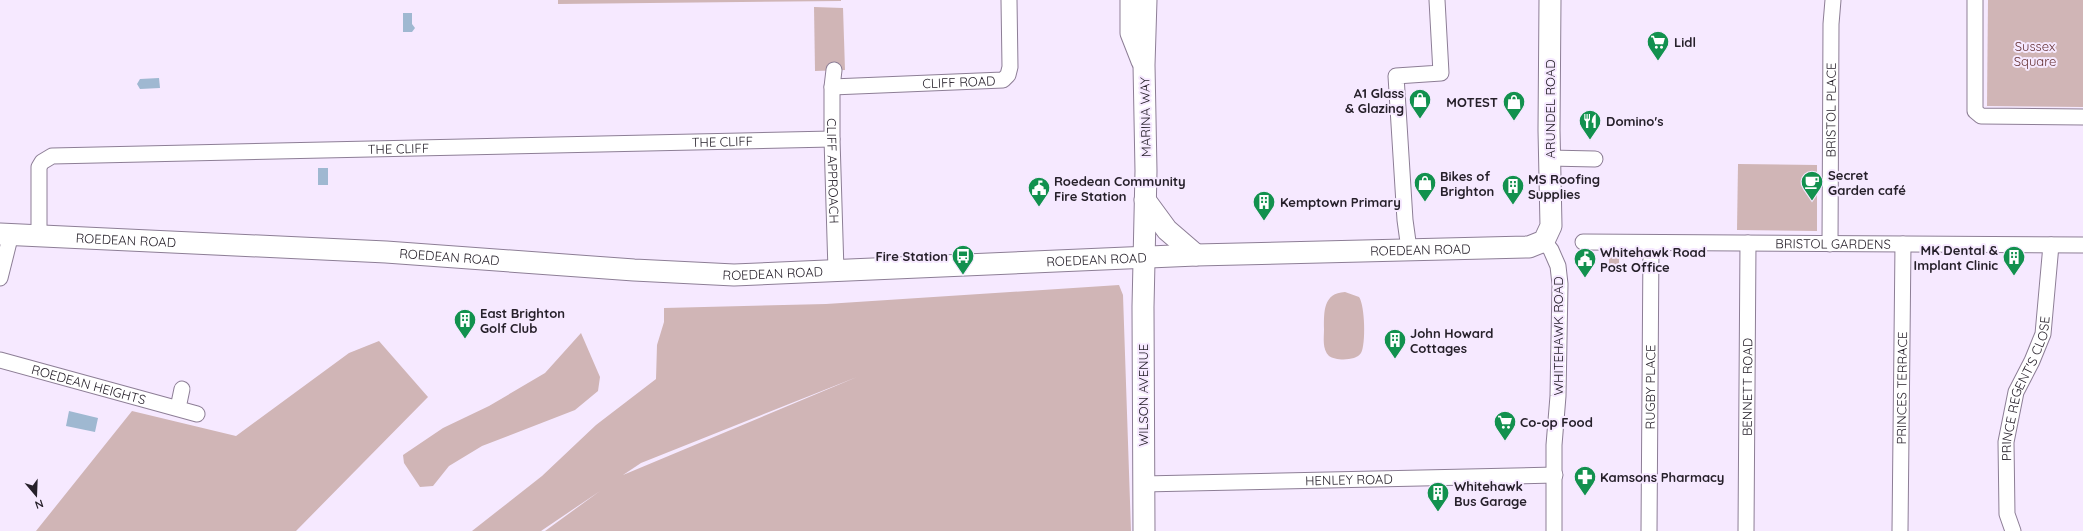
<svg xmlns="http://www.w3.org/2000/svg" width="2083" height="531" viewBox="0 0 2083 531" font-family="Quicksand,sans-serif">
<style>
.green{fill:#d0b5b6;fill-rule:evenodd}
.water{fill:#9fb8d1}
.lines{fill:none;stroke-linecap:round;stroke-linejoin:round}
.street-casing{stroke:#8d7e96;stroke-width:17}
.secondary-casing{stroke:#8d7e96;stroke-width:23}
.street{stroke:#fff;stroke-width:15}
.secondary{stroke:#fff;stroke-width:21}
.labels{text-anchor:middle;stroke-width:4;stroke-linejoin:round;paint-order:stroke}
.poi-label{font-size:13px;font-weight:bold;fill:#26202a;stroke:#f6e9ff;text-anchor:start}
.park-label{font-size:13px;fill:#643033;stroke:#f6e9ff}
.street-label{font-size:13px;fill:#26202a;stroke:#f6e9ff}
</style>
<rect width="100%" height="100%" fill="#f6e9ff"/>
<g class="green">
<polygon points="558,0 841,0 841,1 558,4"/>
<polygon points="1988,0 2083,0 2083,107 1987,106"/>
<polygon points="814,7 843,8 845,70 815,71"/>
<polygon points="1738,164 1817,165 1817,231 1737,230"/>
<rect x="1609" y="255" width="10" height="18"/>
<path d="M1119 285 1123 295 1131 531H545L600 491 541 531H472L542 476 596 425 656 379 657 345 664 322V308L826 304ZM857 377 623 475 641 463Z"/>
<path d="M1345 292 1359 297C1365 305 1366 345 1361 353 1356 361 1336 361 1329 356 1322 349 1324 338 1324 329 1324 312 1323 293 1345 292Z"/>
<polygon points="581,333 600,377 598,391 575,410 482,446 449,466 433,486 420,487 404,463 403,455 443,428 489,406 545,373"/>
<polygon points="379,341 428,397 296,531 36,531 132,411 236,436 349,353"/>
</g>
<g class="water">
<polygon points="403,13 412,13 412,24 415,28 412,32 403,32"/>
<polygon points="159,78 160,88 140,89 137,84 140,79"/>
<rect x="318" y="168" width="10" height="17"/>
<polygon points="69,411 98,418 95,432 66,426"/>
</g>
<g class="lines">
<g class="street-casing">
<g id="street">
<polyline points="1975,0 1975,111 1981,116 2083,117"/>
<path id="s1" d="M834 70 832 87V139L836 271"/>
<path id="s2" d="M832 87 1003 80 1008 75 1010 67 1009 0"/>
<polyline points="1549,158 1595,159"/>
<path id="s3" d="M39 235V167L42 162 52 156 832 139"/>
<polyline points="1544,241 1551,250 1558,266 1560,284 1558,396 1554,445 1554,531"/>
<path id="s4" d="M1583 242 2083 245"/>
<path id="s5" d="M1830 244 1831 24 1833 0"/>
<polyline points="1409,249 1405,220 1396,76 1441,73 1437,0"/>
<polyline points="0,278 11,234"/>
<path id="s6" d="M0 360 197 414"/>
<polyline points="178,408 182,389"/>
<path id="s7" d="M1143 484 1555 475"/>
<path id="s8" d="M1649 531 1651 243"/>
<path id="s9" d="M1746 531 1748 243"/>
<path id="s10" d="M1900 531 1903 244"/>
<path id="s11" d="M2013 531 2007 514 2006 442 2016 392 2032 361 2043 334 2051 245"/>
</g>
</g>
<g class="secondary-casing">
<g id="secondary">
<polyline points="1131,0 1131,33 1142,61"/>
<polyline points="1145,200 1167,230 1196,255"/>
<path id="s12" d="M0 234 386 252 634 270 734 275 1196 255 1529 247 1544 241 1551 226 1549 130 1550 0"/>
<polyline points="1144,531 1143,307 1146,171 1144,65 1146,0"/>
</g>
</g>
<use href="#street" class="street"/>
<use href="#secondary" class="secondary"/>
</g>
<defs>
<g id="supermarket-pin" transform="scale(1.15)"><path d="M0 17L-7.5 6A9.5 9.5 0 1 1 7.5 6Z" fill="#12914e" stroke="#f6e9ff"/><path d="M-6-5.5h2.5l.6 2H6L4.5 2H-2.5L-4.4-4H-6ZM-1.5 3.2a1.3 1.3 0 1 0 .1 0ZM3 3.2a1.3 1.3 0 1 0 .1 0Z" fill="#fff"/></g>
<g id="shop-pin" transform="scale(1.15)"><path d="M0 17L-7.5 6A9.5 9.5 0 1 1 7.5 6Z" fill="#12914e" stroke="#f6e9ff"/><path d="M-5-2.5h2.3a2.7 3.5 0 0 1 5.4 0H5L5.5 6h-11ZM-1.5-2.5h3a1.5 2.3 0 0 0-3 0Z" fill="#fff"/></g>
<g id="restaurant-pin" transform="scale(1.15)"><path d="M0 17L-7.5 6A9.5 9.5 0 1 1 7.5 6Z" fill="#12914e" stroke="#f6e9ff"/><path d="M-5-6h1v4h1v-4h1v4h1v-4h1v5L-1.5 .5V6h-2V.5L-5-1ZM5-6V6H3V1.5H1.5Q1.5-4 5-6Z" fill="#fff"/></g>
<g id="cafe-pin" transform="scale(1.15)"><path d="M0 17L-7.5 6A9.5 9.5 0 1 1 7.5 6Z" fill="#12914e" stroke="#f6e9ff"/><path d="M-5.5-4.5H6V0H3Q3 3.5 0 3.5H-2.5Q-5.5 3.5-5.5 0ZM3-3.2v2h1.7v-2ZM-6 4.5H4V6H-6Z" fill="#fff"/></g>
<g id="building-pin" transform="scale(1.15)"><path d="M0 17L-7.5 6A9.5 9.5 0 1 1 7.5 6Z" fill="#12914e" stroke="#f6e9ff"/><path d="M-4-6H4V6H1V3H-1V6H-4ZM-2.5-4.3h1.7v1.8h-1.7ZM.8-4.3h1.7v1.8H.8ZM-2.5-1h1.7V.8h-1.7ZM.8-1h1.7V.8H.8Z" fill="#fff"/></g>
<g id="civic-pin" transform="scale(1.15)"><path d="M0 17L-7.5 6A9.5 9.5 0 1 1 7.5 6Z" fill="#12914e" stroke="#f6e9ff"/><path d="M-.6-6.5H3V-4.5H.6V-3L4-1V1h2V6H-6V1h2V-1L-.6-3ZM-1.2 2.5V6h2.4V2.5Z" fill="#fff"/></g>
<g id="bus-pin" transform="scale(1.15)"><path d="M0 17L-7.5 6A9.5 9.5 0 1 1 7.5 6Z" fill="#12914e" stroke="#f6e9ff"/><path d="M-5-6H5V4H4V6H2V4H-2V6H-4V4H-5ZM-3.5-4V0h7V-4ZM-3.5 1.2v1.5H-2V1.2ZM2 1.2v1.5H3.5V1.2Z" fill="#fff"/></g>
<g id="pharmacy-pin" transform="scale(1.15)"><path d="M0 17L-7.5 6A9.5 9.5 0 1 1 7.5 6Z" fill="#12914e" stroke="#f6e9ff"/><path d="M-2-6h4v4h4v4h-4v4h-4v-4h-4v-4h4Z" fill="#fff"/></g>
</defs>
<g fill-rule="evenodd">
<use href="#supermarket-pin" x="1658" y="42"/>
<use href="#shop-pin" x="1420" y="100"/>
<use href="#shop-pin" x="1514" y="102"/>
<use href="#restaurant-pin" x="1590" y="121"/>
<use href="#cafe-pin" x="1812" y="182"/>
<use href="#shop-pin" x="1425" y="183"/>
<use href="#building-pin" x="1513" y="186"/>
<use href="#civic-pin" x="1039" y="188"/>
<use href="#building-pin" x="1264" y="202"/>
<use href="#bus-pin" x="963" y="256"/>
<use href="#building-pin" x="2014" y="257"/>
<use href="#civic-pin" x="1585" y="259"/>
<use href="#building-pin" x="465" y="320"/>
<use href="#building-pin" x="1395" y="340"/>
<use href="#supermarket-pin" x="1505" y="422"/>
<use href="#pharmacy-pin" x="1585" y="477"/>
<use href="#building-pin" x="1438" y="493"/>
</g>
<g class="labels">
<g class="poi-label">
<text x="1674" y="47">Lidl</text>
<text x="1404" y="98" text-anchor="end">A1 Glass<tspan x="1404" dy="15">&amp; Glazing</tspan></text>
<text x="1498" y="107" text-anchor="end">MOTEST</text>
<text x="1606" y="126">Domino's</text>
<text x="1828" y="180">Secret<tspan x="1828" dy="15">Garden café</tspan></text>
<text x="1440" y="181">Bikes of<tspan x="1440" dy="15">Brighton</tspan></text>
<text x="1528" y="184">MS Roofing<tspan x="1528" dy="15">Supplies</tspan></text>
<text x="1054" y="186">Roedean Community<tspan x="1054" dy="15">Fire Station</tspan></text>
<text x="1280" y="207">Kemptown Primary</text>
<text x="1998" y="255" text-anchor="end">MK Dental &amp;<tspan x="1998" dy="15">Implant Clinic</tspan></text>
<text x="1600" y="257">Whitehawk Road<tspan x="1600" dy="15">Post Office</tspan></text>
<text x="948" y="261" text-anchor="end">Fire Station</text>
<text x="480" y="318">East Brighton<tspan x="480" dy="15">Golf Club</tspan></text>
<text x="1410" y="338">John Howard<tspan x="1410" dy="15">Cottages</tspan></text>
<text x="1520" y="427">Co-op Food</text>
<text x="1600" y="482">Kamsons Pharmacy</text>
<text x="1454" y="491">Whitehawk<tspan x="1454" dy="15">Bus Garage</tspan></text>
</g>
<g class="park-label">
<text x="2035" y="51">Sussex<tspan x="2035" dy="15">Square</tspan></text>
</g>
<g class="street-label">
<text dy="5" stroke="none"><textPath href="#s2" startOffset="127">CLIFF ROAD</textPath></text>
<text transform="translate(1550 109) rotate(-90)" y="5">ARUNDEL ROAD</text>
<text dy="5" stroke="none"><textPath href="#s5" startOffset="134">BRISTOL PLACE</textPath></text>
<text transform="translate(1145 117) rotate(-91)" y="5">MARINA WAY</text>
<text dy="5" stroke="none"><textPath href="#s3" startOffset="756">THE CLIFF</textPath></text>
<text dy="5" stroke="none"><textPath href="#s3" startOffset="432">THE CLIFF</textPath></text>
<text dy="5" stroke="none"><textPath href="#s1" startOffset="101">CLIFF APPROACH</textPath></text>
<text dy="5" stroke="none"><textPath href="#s12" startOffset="126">ROEDEAN ROAD</textPath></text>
<text dy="5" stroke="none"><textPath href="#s4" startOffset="250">BRISTOL GARDENS</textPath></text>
<text dy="5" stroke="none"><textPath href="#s12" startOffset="1422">ROEDEAN ROAD</textPath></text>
<text dy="5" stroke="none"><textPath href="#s12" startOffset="450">ROEDEAN ROAD</textPath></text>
<text dy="5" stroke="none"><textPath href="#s12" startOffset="1098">ROEDEAN ROAD</textPath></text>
<text dy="5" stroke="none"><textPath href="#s12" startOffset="774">ROEDEAN ROAD</textPath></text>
<text transform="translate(1558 336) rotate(-90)" y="5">WHITEHAWK ROAD</text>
<text dy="5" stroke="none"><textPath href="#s6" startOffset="92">ROEDEAN HEIGHTS</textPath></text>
<text dy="5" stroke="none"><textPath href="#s8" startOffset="144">RUGBY PLACE</textPath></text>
<text dy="5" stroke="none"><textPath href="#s9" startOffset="144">BENNETT ROAD</textPath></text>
<text dy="5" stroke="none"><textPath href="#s10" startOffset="143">PRINCES TERRACE</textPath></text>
<text dy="5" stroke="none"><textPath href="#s11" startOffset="147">PRINCE REGENT'S CLOSE</textPath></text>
<text transform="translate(1143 395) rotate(-90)" y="5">WILSON AVENUE</text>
<text dy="5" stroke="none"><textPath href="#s7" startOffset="206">HENLEY ROAD</textPath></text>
</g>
</g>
<g transform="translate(36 495) rotate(161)" stroke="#f6e9ff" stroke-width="3" paint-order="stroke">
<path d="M0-3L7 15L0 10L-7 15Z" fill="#26202a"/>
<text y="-6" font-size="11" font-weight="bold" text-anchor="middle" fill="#26202a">N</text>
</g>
</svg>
